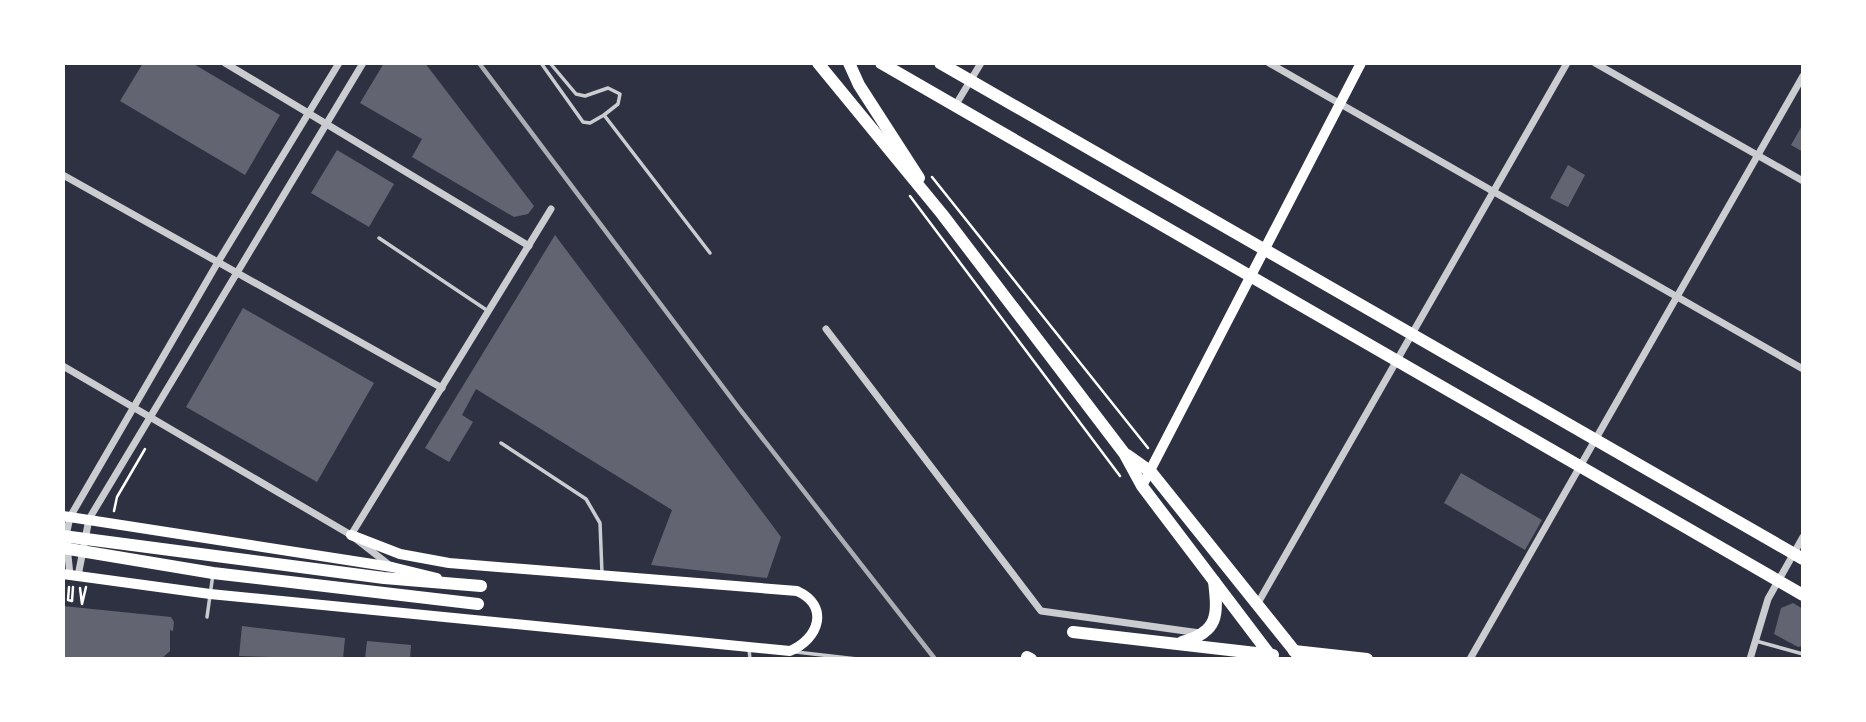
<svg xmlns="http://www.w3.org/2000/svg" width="1866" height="722" viewBox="0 0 1866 722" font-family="'Sofia Sans Condensed',sans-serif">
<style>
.building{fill:#626471}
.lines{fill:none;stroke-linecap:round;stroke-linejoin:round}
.path{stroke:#fff;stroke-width:2.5}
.service{stroke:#caccd0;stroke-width:3.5}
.minor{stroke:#caccd0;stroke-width:7}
.secondary{stroke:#fff;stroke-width:10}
.primary{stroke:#fff;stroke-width:12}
.rail{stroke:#abadb3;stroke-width:4.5}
</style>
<rect width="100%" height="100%" fill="#2d3142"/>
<g class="building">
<polygon points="143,63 192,63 280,115 245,175 120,101"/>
<polygon points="384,63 425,63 534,206 528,214 514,217 412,157 422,139 360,103"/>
<polygon points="1803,124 1803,152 1791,145"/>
<polygon points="337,150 394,184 369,227 311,193"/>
<polygon points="1568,165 1585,175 1568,207 1550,198"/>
<polygon points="555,235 781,537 767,578 651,565 672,510 476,389 462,415 473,422 449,462 425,448"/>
<polygon points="243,308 374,383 317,482 186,407"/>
<polygon points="1461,473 1542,520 1525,550 1444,503"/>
<polygon points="1793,603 1803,609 1803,646 1798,647 1774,634 1781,608"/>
<polygon points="63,606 171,617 174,622 173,631 170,630 170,651 161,659 63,659"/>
<polygon points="242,626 345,638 343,659 239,656"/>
<polygon points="367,641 411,645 410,659 365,659"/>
</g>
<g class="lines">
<g class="path">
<polyline points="932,177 1148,448"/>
<polyline points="910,196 1120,476"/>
<polyline points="114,511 117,497 145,449"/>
<polyline points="69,587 68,600 72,601"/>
<polyline points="80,588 82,604 86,587"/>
<polyline points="72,601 73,587"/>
</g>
<g class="service">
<polyline points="541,63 583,122 590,123 604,115 710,253"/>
<polyline points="550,63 576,94 585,96 608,88 620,94 618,104 604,115"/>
<polyline points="379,238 488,311"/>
<polyline points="501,443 586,499 600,523 602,573"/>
<polyline points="207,617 213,574"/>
<polyline points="1756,641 1803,654"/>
<polyline points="749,649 750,659"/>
<polyline points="796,652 857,659"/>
</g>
<g class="minor">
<polyline points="225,63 529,246"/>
<polyline points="1269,63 1803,369"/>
<polyline points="1595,63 1803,181"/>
<polyline points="955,106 981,63"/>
<polyline points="63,175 442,388"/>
<polyline points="826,329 1041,611 1200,633"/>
<polyline points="63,366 351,535 388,564"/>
<polyline points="351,535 551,209"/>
<polyline points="70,575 66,536 70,517 218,262 339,63"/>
<polyline points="78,576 89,519 363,63"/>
<polyline points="1258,603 1567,63"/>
<polyline points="1470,659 1803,76"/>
<polyline points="1750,659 1768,599 1803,537"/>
</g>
<g class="secondary">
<polyline points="1142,486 1361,63"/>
<polyline points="63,516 392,567 437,578"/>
<path d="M63 574 210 594 790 651C819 639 830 606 797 591L449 563 400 554 351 535"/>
</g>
<g class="primary">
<polyline points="818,63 942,214 1124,453 1142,486 1273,659"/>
<polyline points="849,63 859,85 919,178"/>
<polyline points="881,63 1803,595"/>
<polyline points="940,63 1803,559"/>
<polyline points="1127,455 1151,472 1301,659"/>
<polyline points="63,536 384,578 481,586"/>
<polyline points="63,548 213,573 478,604"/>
<polyline points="1073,632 1273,655"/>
<path d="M1182 642C1219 632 1218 615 1214 581"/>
<polyline points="1294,651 1367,659"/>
<polyline points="1027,657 1031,659"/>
</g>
<polyline class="rail" points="479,63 738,407 935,659"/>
</g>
<rect width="1866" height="722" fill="none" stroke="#ffffff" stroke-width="130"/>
</svg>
